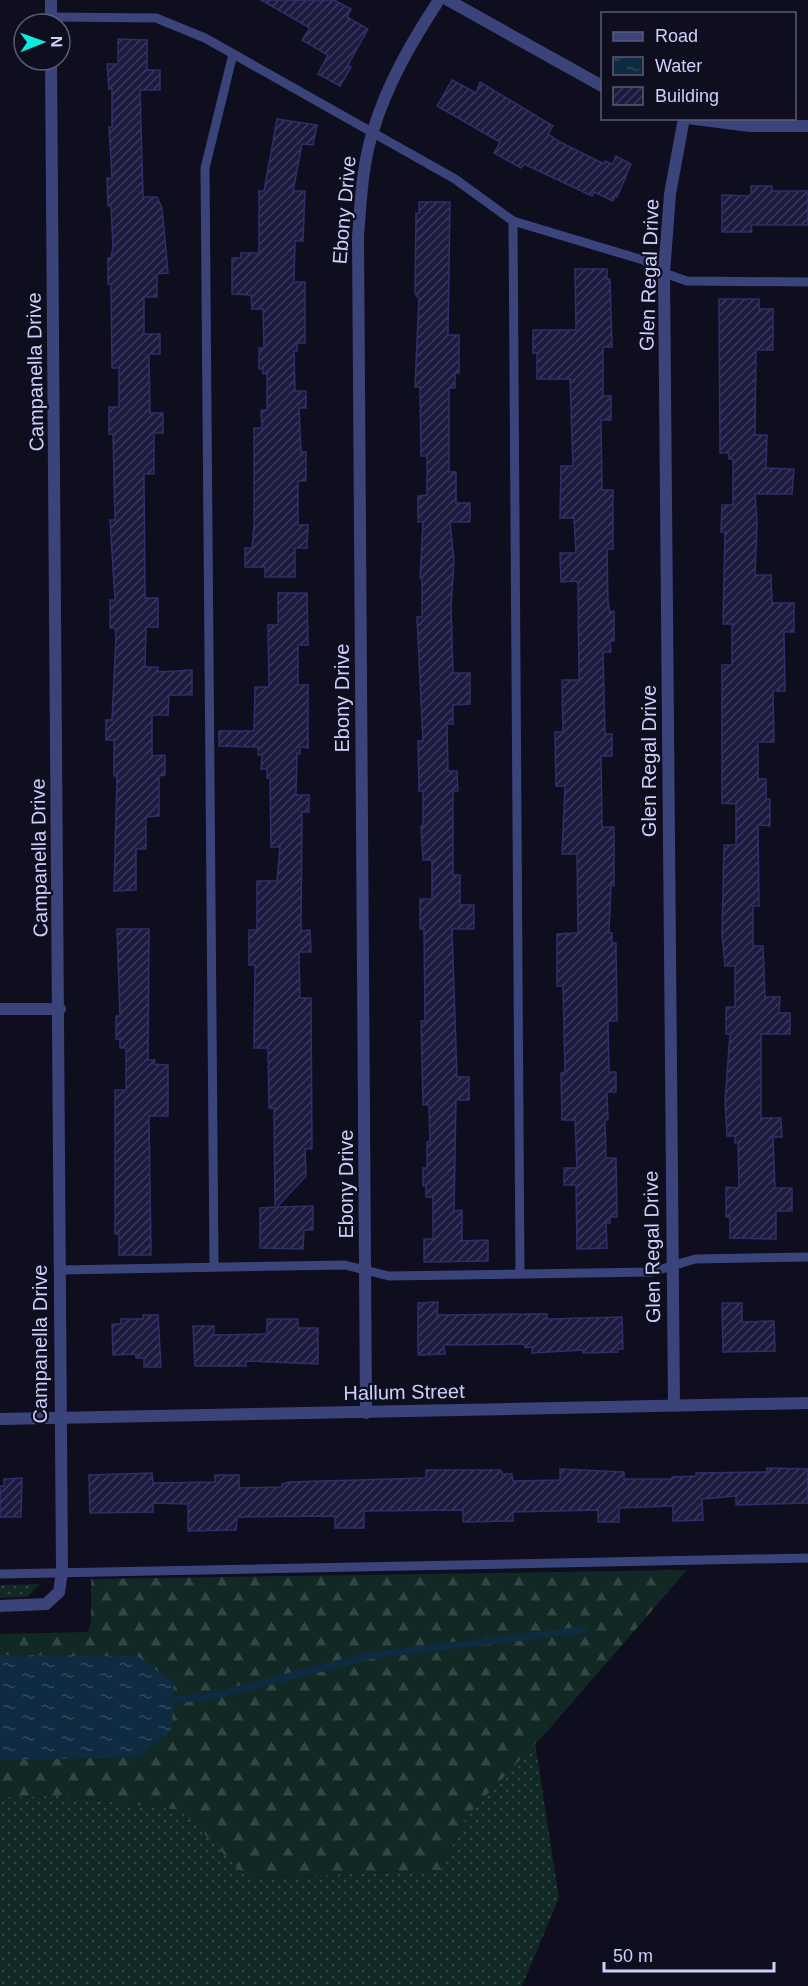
<svg xmlns="http://www.w3.org/2000/svg" width="808" height="1986" viewBox="0 0 808 1986" font-family="Arial,sans-serif">
<style>
.grass{fill:url(#grass-dots)}
.forest{fill:url(#forest-firs)}
.water{fill:url(#water-ripples)}
.lines{fill:none;stroke-linecap:round;stroke-linejoin:round}
.stream{stroke:#0e2b42;stroke-width:7}
.building{fill:url(#building-hatch);stroke:#302e69;stroke-width:1.5}
.lane{stroke:#3b437b;stroke-width:9}
.street{stroke:#3b437b;stroke-width:12}
.labels{text-anchor:middle;stroke-width:4.5;stroke-linejoin:round;paint-order:stroke}
.street-label{font-size:20px;fill:#ced0fc;stroke:#0e0e1f}
</style>
<defs>
<pattern id="grass-dots" width="8" height="8" patternUnits="userSpaceOnUse" patternTransform="scale(1.5)"><rect width="8" height="8" fill="#112824"/><path d="M2 2h.1M6 6h.1" fill="none" stroke="#324645" stroke-width="1.8" stroke-linecap="round"/></pattern>
<pattern id="forest-firs" width="22" height="20" patternUnits="userSpaceOnUse" patternTransform="scale(1.5)"><rect width="22" height="20" fill="#112824"/><path d="M5 1l3.5 6h-7zM16 11l3.5 6h-7z" fill="#324645"/></pattern>
<pattern id="water-ripples" width="26" height="14" patternUnits="userSpaceOnUse" patternTransform="scale(1.5)"><rect width="26" height="14" fill="#0e2b42"/><path d="M2 4q2-2 4 0t4 0M15 11q2-2 4 0t4 0" fill="none" stroke="#30495e"/></pattern>
<pattern id="building-hatch" width="6" height="6" patternUnits="userSpaceOnUse" patternTransform="scale(1.5)"><rect width="6" height="6" fill="#1c1b3f"/><path d="M-1 1l2-2M0 6l6-6M5 7l2-2" fill="none" stroke="#3c3b5c"/></pattern>
</defs>
<rect width="100%" height="100%" fill="#0e0e1f"/>
<g class="grass">
<polygon points="40,1584 27,1597 0,1598 0,1585"/>
<polygon points="535,1742 559,1898 522,1986 0,1986 0,1797 58,1796 181,1810 248,1878 440,1870 467,1816"/>
</g>
<polygon class="forest" points="687,1570 551,1727 467,1816 440,1870 247,1878 181,1810 58,1796 0,1797 0,1634 88,1632 91,1621 91,1579"/>
<polygon class="water" points="0,1655 137,1656 174,1683 172,1730 139,1757 0,1760"/>
<g class="lines">
<polyline class="stream" points="166,1700 208,1697 373,1655 583,1630"/>
</g>
<g class="building">
<polygon points="261,0 334,0 351,9 347,17 368,29 348,65 351,67 340,86 318,74 328,55 302,40 310,28"/>
<polygon points="118,39 147,40 147,70 160,70 160,90 140,90 143,197 157,197 162,208 168,273 157,274 157,297 144,297 144,334 160,334 160,354 149,354 150,413 163,413 163,433 154,433 154,474 144,474 145,598 158,598 158,627 146,627 145,667 158,667 158,672 192,670 192,695 169,695 168,715 152,715 152,756 165,755 165,775 159,776 159,816 146,817 146,849 136,849 136,890 114,891 117,776 114,776 114,740 106,740 106,720 112,720 116,637 115,628 110,628 110,600 115,600 110,520 115,520 113,434 109,434 109,407 119,407 119,368 112,368 111,284 108,284 108,258 111,258 113,247 111,206 108,206 107,178 112,178 109,127 112,127 112,89 109,89 107,64 118,64"/>
<polygon points="452,80 476,93 480,82 553,126 548,134 560,142 604,164 605,161 612,164 616,156 631,164 617,197 615,196 613,201 594,192 592,196 524,164 521,168 494,153 500,142 437,106"/>
<polygon points="277,119 317,125 313,145 302,144 293,191 305,191 303,241 295,241 294,282 305,282 305,343 297,343 297,351 294,351 295,391 306,391 306,408 299,408 301,452 306,452 306,481 298,481 298,525 308,525 307,548 295,548 295,577 265,577 265,567 245,567 245,548 252,548 254,526 254,428 262,428 261,410 267,410 267,374 263,374 263,369 259,369 259,348 264,348 263,309 252,309 251,295 232,294 232,258 241,258 241,253 259,253 259,191 264,191"/>
<polygon points="751,186 772,186 772,191 808,191 808,225 751,225 752,232 722,232 722,195 748,196 751,194"/>
<polygon points="419,202 450,202 448,335 459,335 459,373 455,373 455,388 449,388 449,472 456,472 456,503 470,503 470,522 450,522 454,561 451,606 453,673 470,673 470,704 453,705 453,724 447,724 448,771 457,771 458,791 453,791 453,875 460,875 460,905 474,905 474,929 452,929 457,1077 469,1077 469,1100 456,1100 454,1211 462,1210 462,1241 488,1240 488,1261 424,1262 424,1239 433,1239 433,1197 426,1197 426,1186 423,1186 423,1168 427,1168 427,1142 430,1142 429,1105 423,1105 421,1021 425,1021 424,929 420,929 420,899 432,899 432,860 423,860 421,826 423,826 423,791 419,791 418,741 423,741 417,617 422,617 422,578 420,578 423,522 418,522 418,496 427,495 427,456 421,456 420,387 415,387 419,298 415,294 416,213 419,213"/>
<polygon points="575,269 607,269 607,279 610,279 612,347 603,347 603,396 611,396 611,420 601,420 602,490 613,490 613,549 607,549 608,603 610,612 614,611 614,641 610,641 611,652 603,652 605,734 612,734 612,756 601,756 602,827 614,827 614,886 611,885 609,933 612,933 612,943 616,943 617,1021 608,1021 609,1072 616,1072 616,1092 607,1092 608,1120 605,1120 606,1158 616,1158 617,1217 610,1217 610,1223 606,1223 607,1248 577,1249 576,1185 564,1185 564,1168 577,1168 575,1120 562,1120 561,1073 565,1072 563,986 557,986 557,934 578,933 577,854 562,854 565,786 556,786 555,732 563,732 562,680 579,680 578,584 576,581 561,582 560,553 576,553 574,518 560,518 561,466 573,466 570,379 537,379 537,353 533,353 533,330 576,330"/>
<polygon points="719,299 759,299 759,309 773,309 773,350 756,350 755,435 767,435 766,468 794,469 792,494 755,494 757,524 755,575 771,575 772,603 794,603 794,632 784,632 785,691 773,691 774,742 758,742 758,779 766,779 766,799 770,799 770,826 758,825 759,906 753,906 753,946 763,946 765,997 780,997 779,1013 790,1013 790,1034 761,1034 761,1118 781,1118 782,1137 773,1137 775,1188 792,1188 792,1211 776,1211 776,1239 730,1238 730,1217 726,1217 726,1187 739,1188 738,1142 735,1143 735,1136 727,1136 725,1101 730,1034 726,1034 726,1007 735,1007 735,966 725,966 722,935 724,845 736,845 736,804 722,803 722,665 732,665 732,624 723,624 725,532 721,532 722,505 733,505 733,459 729,459 729,453 720,453"/>
<polygon points="278,593 307,593 308,645 298,645 298,685 308,685 308,748 300,747 300,754 297,753 296,795 309,795 309,812 302,812 301,931 310,930 311,952 299,952 300,998 311,998 312,1149 305,1149 306,1176 277,1207 313,1206 313,1230 304,1230 303,1249 260,1248 260,1208 275,1207 274,1108 269,1108 269,1104 268,1048 254,1048 255,965 249,965 249,930 257,930 257,881 277,881 280,847 271,847 270,778 267,778 267,769 261,769 262,755 258,755 258,747 219,746 219,731 254,731 255,687 269,687 268,625 278,625"/>
<polygon points="117,929 149,929 148,1060 155,1060 154,1064 168,1065 168,1116 149,1116 151,1255 119,1255 119,1234 115,1234 115,1090 126,1090 126,1048 120,1048 120,1039 116,1039 116,1016 120,1016"/>
<polygon points="438,1302 437,1315 547,1314 547,1319 622,1317 623,1349 618,1349 618,1352 583,1353 583,1350 532,1353 532,1347 525,1348 524,1344 444,1345 445,1354 418,1355 418,1303"/>
<polygon points="722,1303 742,1303 742,1322 774,1321 775,1351 723,1352"/>
<polygon points="143,1315 158,1315 161,1367 144,1367 144,1358 136,1358 136,1354 113,1355 112,1324 121,1324 121,1319 143,1319"/>
<polygon points="267,1319 298,1319 298,1328 318,1328 318,1364 246,1361 246,1366 195,1366 193,1326 214,1326 214,1335 267,1334"/>
<polygon points="767,1468 808,1469 808,1503 736,1505 736,1496 702,1499 703,1520 673,1521 673,1506 619,1508 619,1522 598,1522 598,1510 513,1512 513,1521 463,1522 463,1510 364,1511 364,1528 335,1528 335,1516 237,1517 236,1530 188,1531 188,1504 153,1503 153,1512 90,1513 89,1475 152,1473 153,1483 215,1482 215,1475 239,1475 239,1488 282,1487 282,1484 289,1482 426,1478 426,1470 501,1470 502,1474 512,1474 513,1481 560,1480 560,1469 624,1472 624,1479 672,1479 672,1477 696,1476 696,1473 767,1472"/>
<polygon points="22,1478 21,1517 0,1517 0,1486 4,1486 4,1479"/>
</g>
<g class="lines">
<g class="lane">
<polyline points="51,17 156,18 205,38 455,179 513,221 643,260 664,273 687,281 808,282"/>
<polyline points="513,221 520,1274"/>
<polyline points="214,1266 205,168 233,54"/>
<polyline points="60,1270 345,1265 389,1276 652,1272 695,1259 808,1257"/>
<polyline points="0,1574 808,1558"/>
</g>
<g class="street">
<polyline points="51,0 51,24"/>
<polyline points="448,0 602,86"/>
<polyline points="687,118 750,126 808,126"/>
<polyline points="0,1009 60,1009"/>
<polyline points="674,1405 664,273 670,194 684,118"/>
<path d="M366 1413 358 236C361 201 362 165 373 131 387 84 412 41 439 0"/>
<polyline points="0,1419 808,1403"/>
<polyline points="0,1606 46,1604 59,1592 62,1572 51,60"/>
</g>
</g>
<g class="labels">
<g class="street-label">
<text transform="translate(344 210) rotate(-85)" y="7">Ebony Drive</text>
<text transform="translate(649 275) rotate(-88)" y="7">Glen Regal Drive</text>
<text transform="translate(35 372) rotate(-91)" y="7">Campanella Drive</text>
<text transform="translate(342 698) rotate(-90)" y="7">Ebony Drive</text>
<text transform="translate(649 761) rotate(-90)" y="7">Glen Regal Drive</text>
<text transform="translate(39 858) rotate(-91)" y="7">Campanella Drive</text>
<text transform="translate(346 1184) rotate(-90)" y="7">Ebony Drive</text>
<text transform="translate(652 1247) rotate(-91)" y="7">Glen Regal Drive</text>
<text transform="translate(40 1344) rotate(-90)" y="7">Campanella Drive</text>
<text transform="translate(404 1392) rotate(-1)" y="7">Hallum Street</text>
</g>
</g>
<rect x="601" y="12" width="195" height="108" fill="#0e0e1f" stroke="#5b5c77" stroke-width="1.5"/>
<rect x="613" y="32" width="30" height="9" fill="#3b437b" stroke="#5b5c77" stroke-width="1.5"/>
<text x="655" y="42" font-size="18" fill="#ced0fc">Road</text>
<rect x="613" y="57" width="30" height="18" fill="url(#water-ripples)" stroke="#5b5c77" stroke-width="1.5"/>
<text x="655" y="72" font-size="18" fill="#ced0fc">Water</text>
<rect x="613" y="87" width="30" height="18" fill="url(#building-hatch)" stroke="#5b5c77" stroke-width="1.5"/>
<text x="655" y="102" font-size="18" fill="#ced0fc">Building</text>
<g transform="translate(42 42) rotate(89)"><circle r="28" fill="#0e0e1f" stroke="#5b5c77" stroke-width="1.5"/>
<path d="M0-4.5L10 22L0 15L-10 22Z" fill="#0ceadd"/>
<text y="-9" font-size="16" font-weight="bold" text-anchor="middle" fill="#ced0fc">N</text>
</g>
<path d="M604 1962v9h170v-9" fill="none" stroke="#ced0fc" stroke-width="3"/>
<text x="613" y="1962" font-size="18" fill="#ced0fc" stroke="#0e0e1f" stroke-width="4.5" paint-order="stroke">50 m</text>
</svg>
